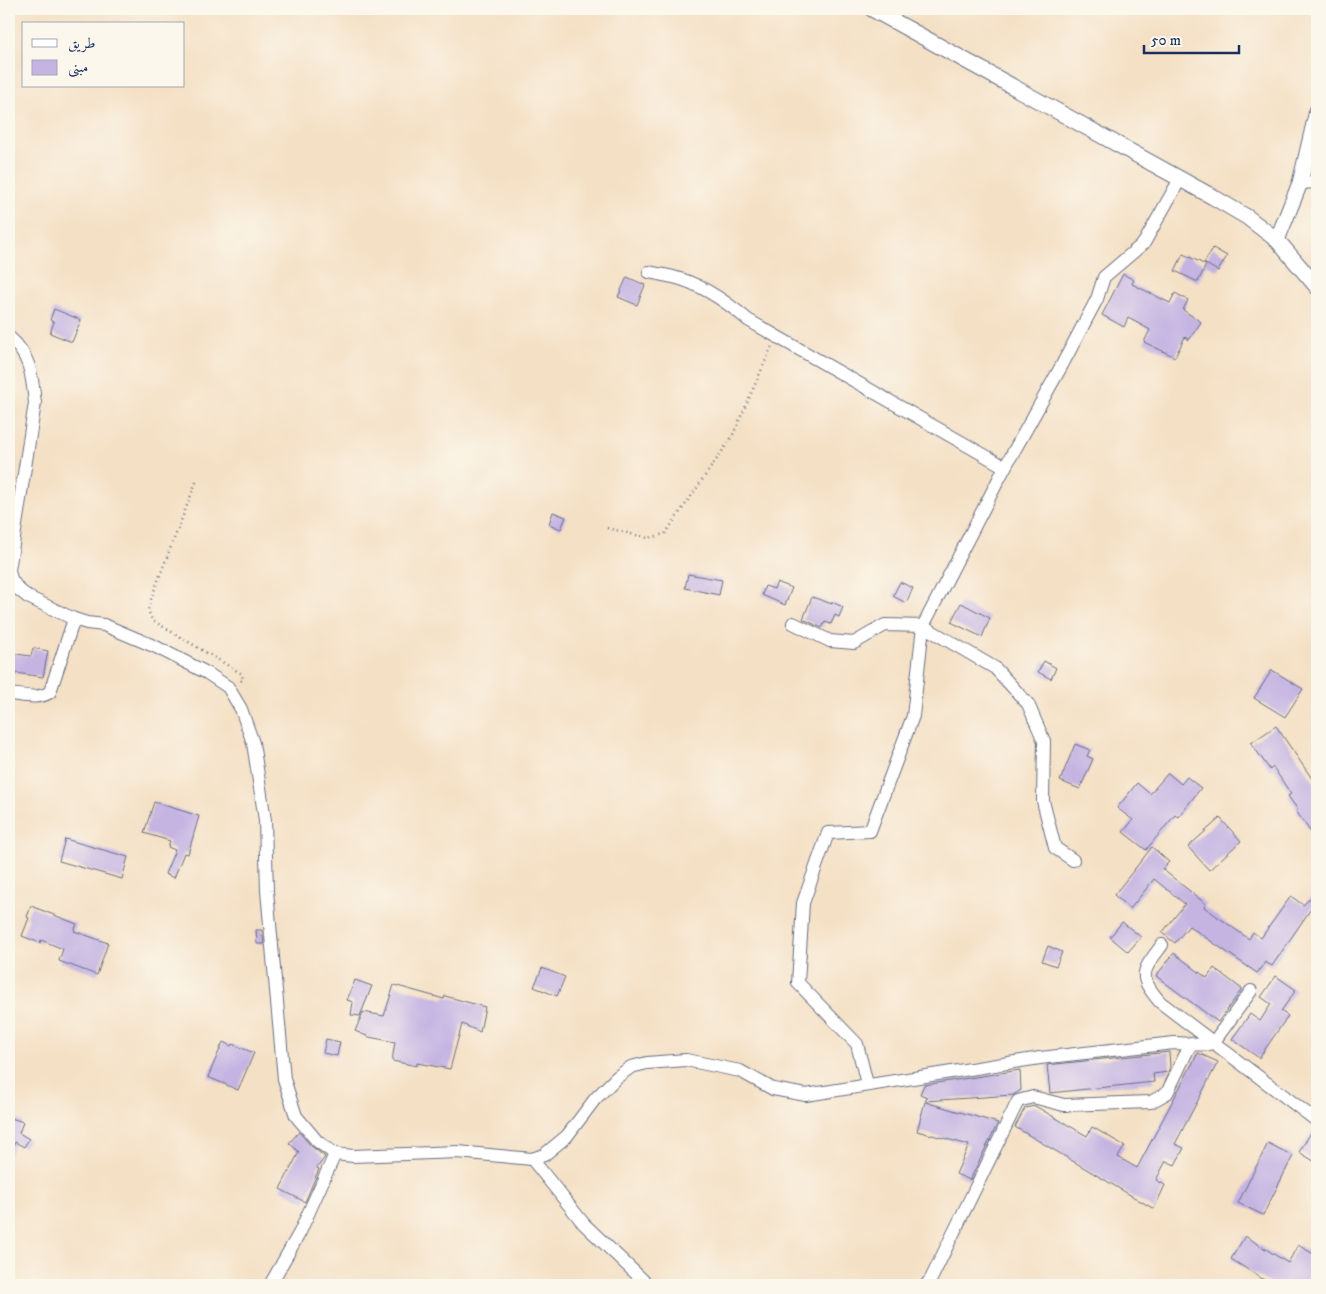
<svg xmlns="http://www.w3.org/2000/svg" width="1326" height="1294" viewBox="0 0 1326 1294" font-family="'IM FELL DW Pica',Amiri,serif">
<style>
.building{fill:#c5b4e2}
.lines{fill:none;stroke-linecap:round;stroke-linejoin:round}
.minor-casing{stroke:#676d82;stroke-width:14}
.major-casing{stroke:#676d82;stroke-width:17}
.path{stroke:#676d82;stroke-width:2.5;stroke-dasharray:1 4;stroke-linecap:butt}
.minor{stroke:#fff;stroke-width:12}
.major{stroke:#fff;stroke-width:15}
</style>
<rect width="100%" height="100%" fill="#fbf7ec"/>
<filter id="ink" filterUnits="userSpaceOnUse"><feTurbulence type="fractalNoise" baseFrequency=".02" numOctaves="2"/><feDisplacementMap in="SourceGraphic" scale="10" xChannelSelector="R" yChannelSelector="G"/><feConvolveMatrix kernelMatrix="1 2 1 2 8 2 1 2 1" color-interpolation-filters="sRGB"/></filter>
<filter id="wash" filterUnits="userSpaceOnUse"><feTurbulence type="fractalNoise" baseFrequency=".0096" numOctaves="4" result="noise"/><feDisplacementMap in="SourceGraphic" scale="20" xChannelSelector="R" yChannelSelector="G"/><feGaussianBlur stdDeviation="1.12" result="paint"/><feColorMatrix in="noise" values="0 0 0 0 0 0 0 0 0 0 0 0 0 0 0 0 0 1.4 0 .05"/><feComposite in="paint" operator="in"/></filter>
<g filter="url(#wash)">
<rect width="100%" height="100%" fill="#f4e0c5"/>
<g id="blocks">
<g class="building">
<polygon points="1213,248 1227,256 1218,271 1204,263"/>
<polygon points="1183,254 1206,265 1198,282 1175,271"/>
<polygon points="1123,274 1134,280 1132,284 1170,303 1175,293 1188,300 1183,310 1201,322 1189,340 1185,337 1175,357 1144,342 1150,330 1145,327 1128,318 1124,327 1102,315"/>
<polygon points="627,277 645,285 637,305 618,297"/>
<polygon points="54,309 81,320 72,342 50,333 54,322 50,320"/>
<polygon points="553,512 566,517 561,529 549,524"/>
<polygon points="688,574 722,580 719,595 685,588"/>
<polygon points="777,582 792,588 785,605 762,595 765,586 774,589"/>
<polygon points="900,582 913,588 906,603 893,596"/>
<polygon points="812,597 832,604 832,602 843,607 839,617 835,615 831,624 825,622 822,628 803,619"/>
<polygon points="961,603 990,618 982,637 951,622"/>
<polygon points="33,648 48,651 43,677 9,672 9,653 31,656"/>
<polygon points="1044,661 1056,668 1051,679 1038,672"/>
<polygon points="1272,670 1303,689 1285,717 1254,698"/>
<polygon points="1276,726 1317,786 1317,841 1296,811 1298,810 1288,796 1291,794 1273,767 1270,770 1251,743"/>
<polygon points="1075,744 1090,750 1087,756 1093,759 1080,789 1060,781"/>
<polygon points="1168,773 1181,784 1187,777 1201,788 1178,817 1175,815 1146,850 1123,832 1133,820 1117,808 1137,783 1150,794"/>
<polygon points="154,802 199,816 188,854 184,853 174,878 165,874 175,850 168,847 170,841 144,833"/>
<polygon points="1220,818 1241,841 1209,870 1188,847"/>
<polygon points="65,839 128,857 122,879 59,861"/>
<polygon points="1152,847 1169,862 1162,869 1206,904 1204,907 1249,939 1253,932 1261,938 1291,896 1303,905 1317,892 1317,900 1272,966 1265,962 1257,973 1189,926 1175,943 1162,933 1185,904 1154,879 1130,909 1114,895"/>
<polygon points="31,906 77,924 74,931 108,943 97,975 59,961 63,949 41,940 40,943 22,936 29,918 27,917"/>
<polygon points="1122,922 1141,937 1128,952 1110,937"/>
<polygon points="256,930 262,930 264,944 257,944"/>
<polygon points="1048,946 1062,952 1056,966 1042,961"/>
<polygon points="1174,953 1207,978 1214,968 1242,989 1218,1022 1156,976"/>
<polygon points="542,968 565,977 557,996 534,987"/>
<polygon points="1276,976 1296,990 1281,1011 1288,1016 1259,1058 1232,1039 1250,1014 1260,1021 1271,1004 1261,997"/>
<polygon points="355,980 372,986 360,1016 351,1015 353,1002 347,1000"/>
<polygon points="394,985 444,999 445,996 485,1007 480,1032 462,1024 450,1069 417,1063 417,1066 392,1061 395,1042 369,1037 355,1031 363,1012 384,1016"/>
<polygon points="326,1039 340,1042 337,1056 323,1053"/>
<polygon points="223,1042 231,1046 232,1044 254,1053 238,1090 208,1077"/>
<polygon points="1169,1052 1170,1067 1168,1072 1153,1074 1154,1082 1050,1093 1047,1065"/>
<polygon points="1198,1053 1218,1062 1175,1144 1184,1148 1175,1165 1166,1161 1156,1180 1165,1185 1154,1209 1015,1127 1025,1108 1035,1106 1087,1136 1092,1127 1125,1146 1118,1157 1137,1168"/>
<polygon points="1020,1070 1021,1090 1013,1095 925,1101 927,1097 920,1094 924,1085"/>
<polygon points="925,1102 998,1123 970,1180 956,1174 969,1145 917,1131"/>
<polygon points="11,1118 23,1122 19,1133 29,1139 24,1147 15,1142 9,1157 9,1124"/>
<polygon points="1314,1128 1317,1129 1317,1163 1299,1152"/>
<polygon points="299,1132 311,1146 325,1157 317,1168 319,1169 305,1202 280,1189 299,1152 289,1143"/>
<polygon points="1268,1143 1293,1156 1263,1215 1238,1203"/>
<polygon points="1245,1236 1288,1263 1298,1245 1317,1256 1317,1285 1272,1285 1231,1259"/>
</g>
</g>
</g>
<g filter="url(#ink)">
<use href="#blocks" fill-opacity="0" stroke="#676d82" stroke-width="1"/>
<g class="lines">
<g class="minor-casing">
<g id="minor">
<polyline points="1300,183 1317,182"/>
<path d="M649 272C657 274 665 275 673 277 699 283 728 303 748 320L1005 467"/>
<path d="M9 337C31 356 32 376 35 403L9 570 11 579 18 589 28 597 74 619 87 623 104 625 156 647 207 673 228 687 241 709 253 743 265 820 267 891 284 1079 296 1116 317 1141 335 1154 353 1156 458 1152 532 1159 544 1155 567 1136 595 1099 617 1077 631 1067 647 1063 686 1060 740 1071 773 1089 806 1095 1040 1058 1174 1043C1188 1043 1201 1047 1213 1043L1251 991"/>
<polyline points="793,623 830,641 854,643 885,625 923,626 995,668 1028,704 1044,741 1043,801 1055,848 1073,860"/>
<path d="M9 694C22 695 39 700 50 692L74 619"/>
<path d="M1162 945C1142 972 1137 975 1160 1002L1317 1121"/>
<polyline points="867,1084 857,1044 798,983 803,903 828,833 870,831 913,716 923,626 1005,467 1062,365 1097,299 1104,277 1144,243 1180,179"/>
<polyline points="532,1159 584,1224 648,1285"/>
<polyline points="270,1285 300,1232 335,1154"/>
<polyline points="926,1285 931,1279 1018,1101 1033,1097 1064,1105 1151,1102 1167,1093 1191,1043"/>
</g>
</g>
<g class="major-casing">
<g id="major">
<polyline points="872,9 1213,197 1247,217 1277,240"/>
<polyline points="1317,111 1300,183 1277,240 1317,287"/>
</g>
</g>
<g class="path">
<polyline points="196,482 152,596 148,610 152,620 242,674 243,680 238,682"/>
<polyline points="607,528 648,538 665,534 732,437 772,346"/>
</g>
<use href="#minor" class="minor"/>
<use href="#major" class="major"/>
</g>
</g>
<rect width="1326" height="1294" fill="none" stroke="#fbf7ec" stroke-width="30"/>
<rect x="22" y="22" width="162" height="65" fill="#fbf7ec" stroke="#a1a7b3"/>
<rect x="32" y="39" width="25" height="8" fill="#ffffff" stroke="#a1a7b3"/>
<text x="68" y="48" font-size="15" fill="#1b2f5e">طريق</text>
<rect x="32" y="60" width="25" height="15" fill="#c5b4e2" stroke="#a1a7b3"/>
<text x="68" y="72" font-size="15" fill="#1b2f5e">مبنى</text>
<path d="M1144 45v8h95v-8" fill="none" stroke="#1b2f5e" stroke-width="2.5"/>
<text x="1151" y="45" font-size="15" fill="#1b2f5e" stroke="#fbf7ec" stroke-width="4" paint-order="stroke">50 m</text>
</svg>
